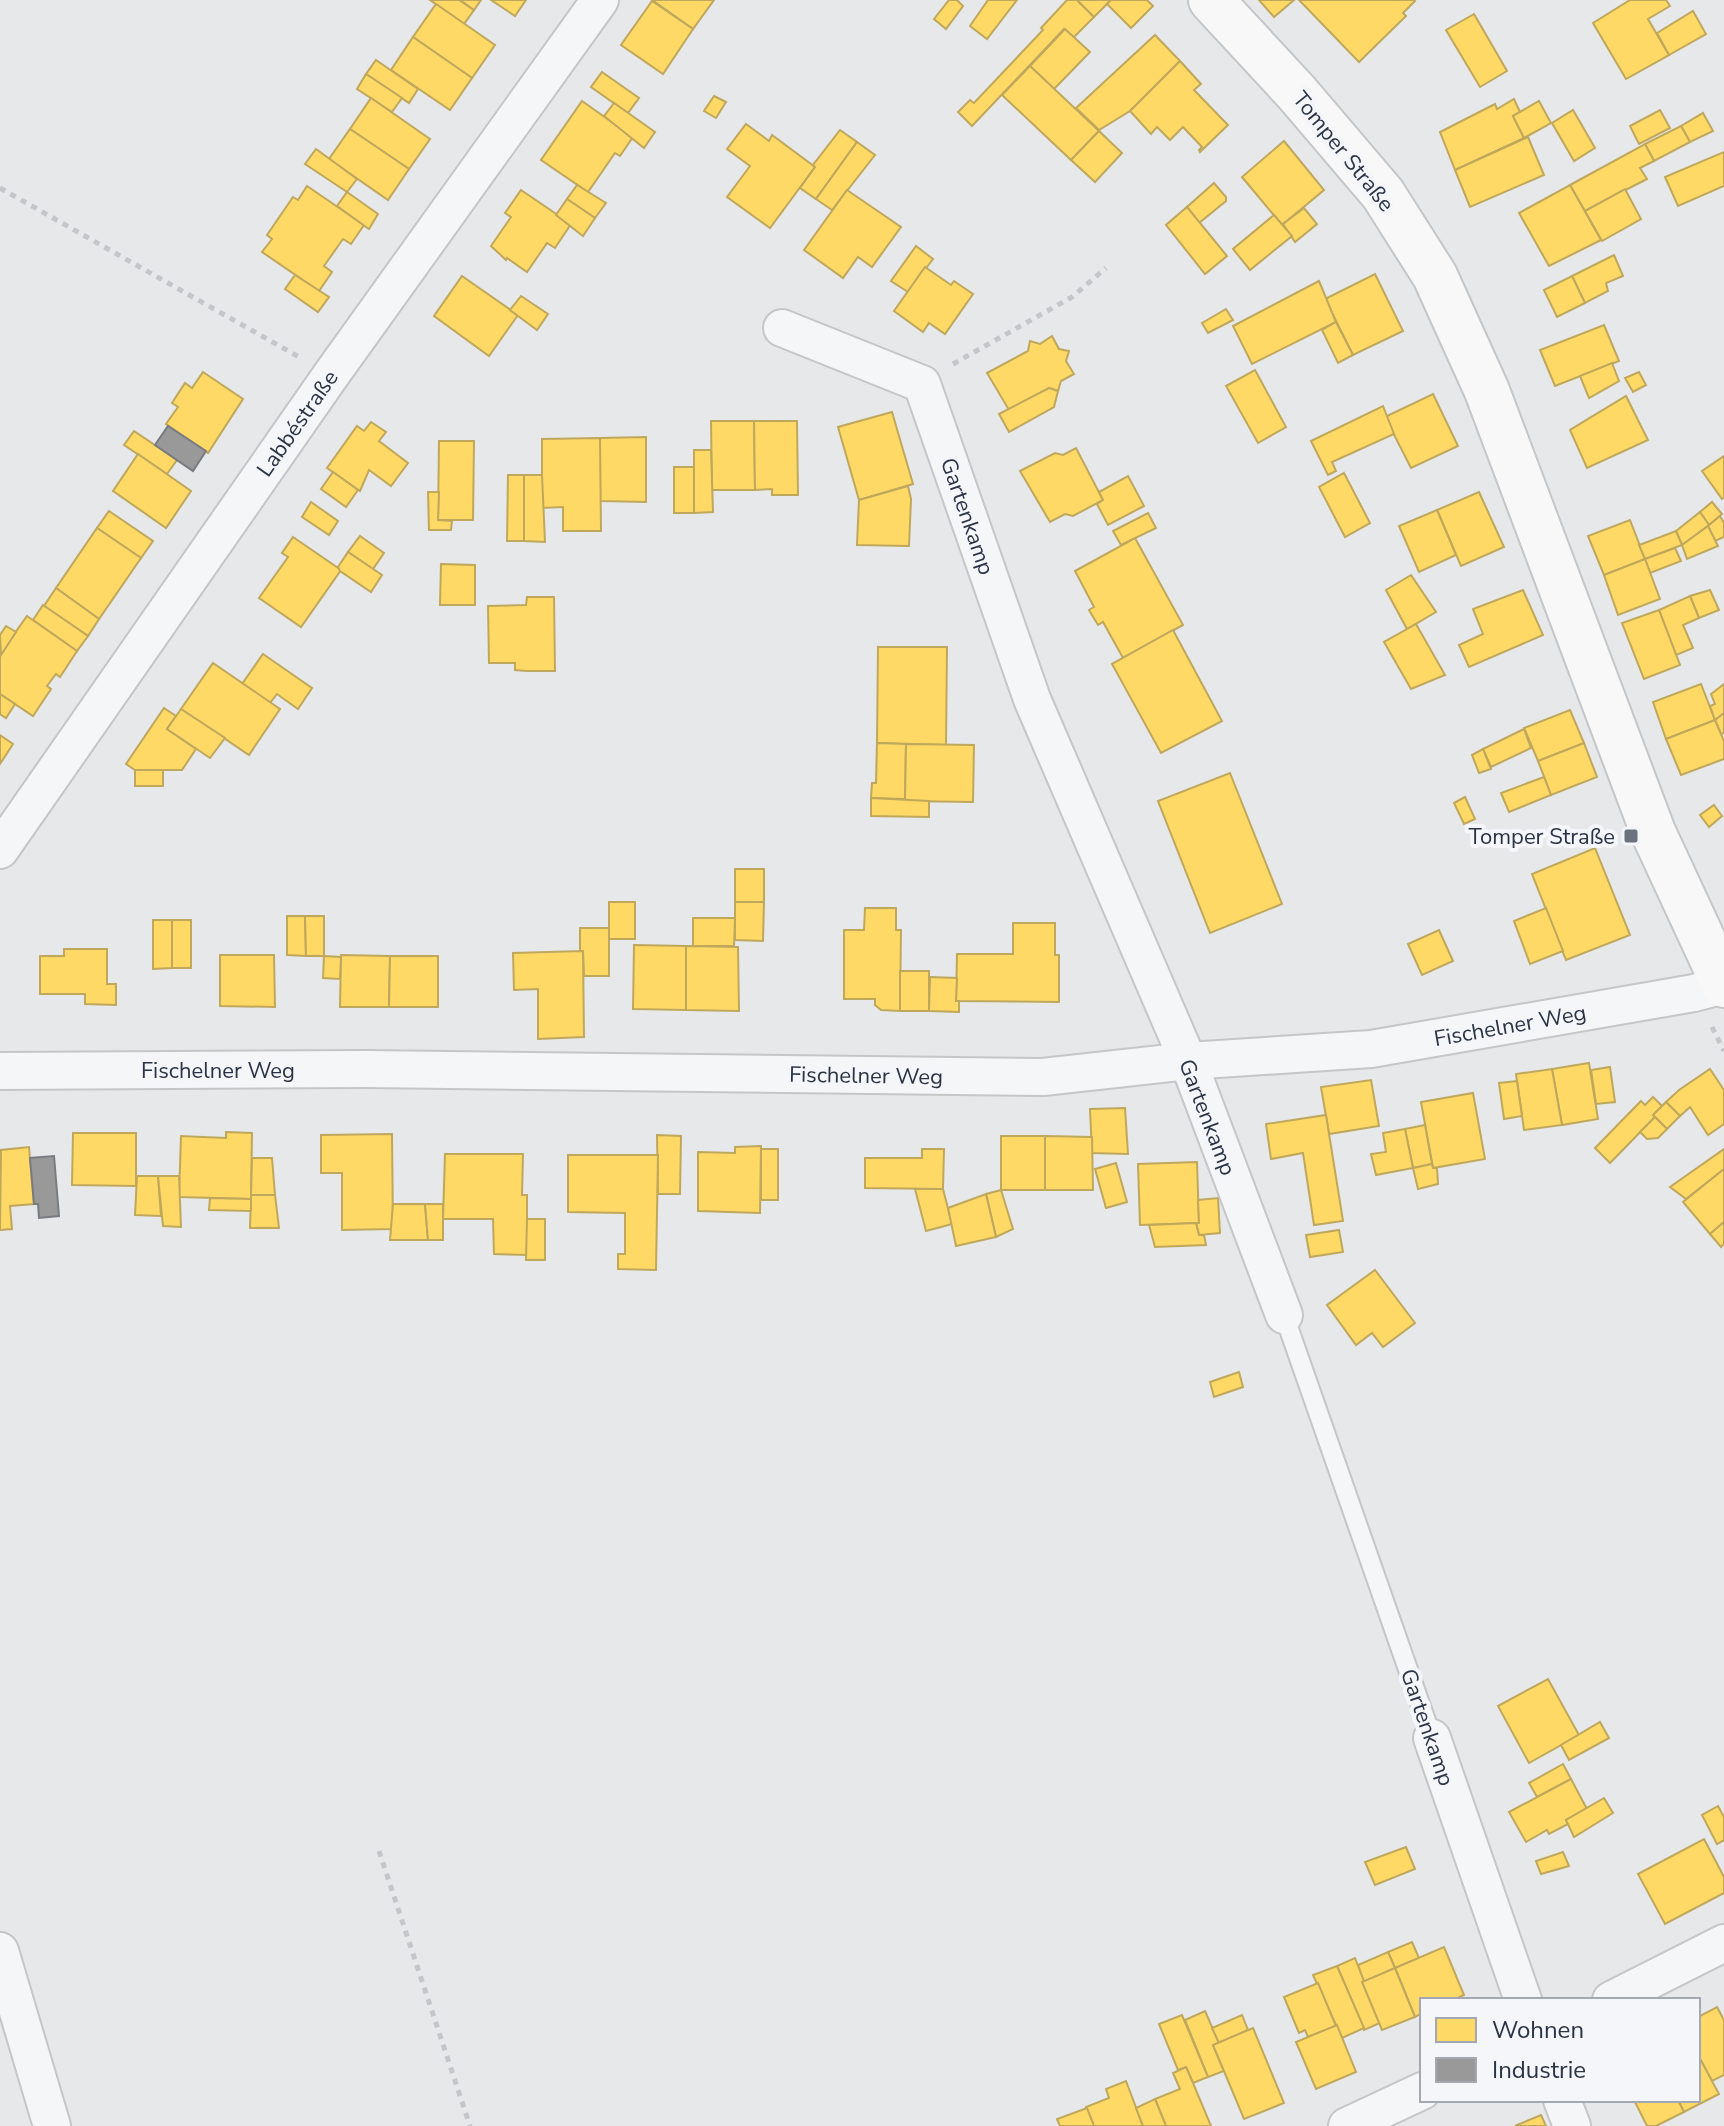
<svg xmlns="http://www.w3.org/2000/svg" width="1724" height="2126" viewBox="0 0 1724 2126" font-family="'Nunito Sans',sans-serif">
<style>
.homes{fill:#ffd966;stroke:#bfa85c;stroke-width:2}
.industry{fill:#999;stroke:#787b80;stroke-width:2}
.lines{fill:none;stroke-linecap:round;stroke-linejoin:round}
.service-casing{stroke:#c4c6c8;stroke-width:22}
.minor-casing{stroke:#c4c6c8;stroke-width:40}
.secondary-casing{stroke:#c4c6c8;stroke-width:48}
.path{stroke:#c5c6ca;stroke-width:5;stroke-dasharray:6 6;stroke-linecap:butt}
.service{stroke:#f5f6f7;stroke-width:18}
.minor{stroke:#f5f6f7;stroke-width:36}
.secondary{stroke:#f8f8f8;stroke-width:44}
.poi-dot{fill:#6c737f;stroke:#f4f6f9;stroke-width:3}
.labels{text-anchor:middle;stroke-width:8;stroke-linejoin:round;paint-order:stroke}
.street-label{font-size:22px;fill:#2b3445;stroke:#f4f6f9}
.poi-label{font-size:22px;fill:#2b3445;stroke:#f4f6f9;text-anchor:end}
</style>
<rect width="100%" height="100%" fill="#e6e8ea"/>
<g class="homes">
<polygon points="430,0 459,0 474,10 464,24"/>
<polygon points="460,0 481,0 474,10"/>
<polygon points="491,0 526,0 515,16"/>
<polygon points="652,0 714,0 693,29"/>
<polygon points="949,0 957,0 963,6 946,29 934,19"/>
<polygon points="988,0 1017,0 987,39 970,26"/>
<polygon points="1067,0 1077,0 1094,17 1073,38 1064,29 972,126 958,112 970,100 974,103 1043,30 1041,28"/>
<polygon points="1077,0 1111,0 1094,17"/>
<polygon points="1111,0 1147,0 1153,6 1131,28 1107,4"/>
<polygon points="1259,0 1294,0 1274,17"/>
<polygon points="1299,0 1414,0 1415,1 1403,13 1406,16 1359,62"/>
<polygon points="1630,0 1666,0 1670,6 1648,19 1669,55 1626,79 1593,23"/>
<polygon points="652,1 693,29 663,74 621,45"/>
<polygon points="436,4 495,45 472,78 413,37"/>
<polygon points="1693,11 1706,34 1669,55 1657,33"/>
<polygon points="1474,14 1507,71 1480,87 1446,30"/>
<polygon points="1065,29 1090,52 1054,89 1030,66"/>
<polygon points="1155,35 1180,61 1130,111 1099,130 1076,108"/>
<polygon points="413,37 472,78 450,110 391,70"/>
<polygon points="376,60 418,89 409,103 366,74"/>
<polygon points="1180,61 1201,84 1194,90 1228,125 1200,152 1199,150 1202,147 1183,127 1170,140 1157,127 1151,134 1130,111"/>
<polygon points="1030,66 1099,131 1071,160 1002,95"/>
<polygon points="602,72 639,98 628,113 591,87"/>
<polygon points="366,74 402,98 392,112 357,89"/>
<polygon points="714,96 726,102 716,118 704,111"/>
<polygon points="371,98 430,139 409,169 350,129"/>
<polygon points="1514,99 1520,112 1513,116 1524,138 1455,170 1440,132 1495,104 1497,109"/>
<polygon points="582,101 633,137 620,156 615,153 588,192 541,160"/>
<polygon points="1539,101 1551,123 1524,138 1513,116"/>
<polygon points="614,103 655,132 644,148 604,116"/>
<polygon points="1573,110 1595,148 1574,161 1552,123"/>
<polygon points="1660,110 1670,128 1639,144 1630,126"/>
<polygon points="1703,113 1713,131 1690,142 1681,126"/>
<polygon points="746,124 769,141 772,135 815,167 770,228 727,197 750,166 727,149"/>
<polygon points="1681,126 1690,142 1654,161 1645,144"/>
<polygon points="350,129 409,169 388,200 329,159"/>
<polygon points="840,130 857,142 816,199 800,188 815,167 813,165"/>
<polygon points="1099,131 1122,153 1095,182 1071,160"/>
<polygon points="1528,137 1544,175 1470,207 1455,170"/>
<polygon points="1284,141 1324,190 1282,225 1242,177"/>
<polygon points="857,142 875,155 832,210 816,199"/>
<polygon points="1645,144 1654,161 1640,168 1647,179 1585,211 1570,185"/>
<polygon points="316,149 357,179 347,192 305,164"/>
<polygon points="1724,152 1724,186 1678,206 1665,177"/>
<polygon points="1214,183 1226,197 1226,201 1199,223 1187,207"/>
<polygon points="577,185 606,203 595,218 567,199"/>
<polygon points="1570,185 1601,240 1549,266 1519,213"/>
<polygon points="307,186 364,225 351,244 343,239 324,266 332,272 319,291 262,252 272,239 267,235 293,197 298,200"/>
<polygon points="1625,189 1641,219 1602,241 1585,211"/>
<polygon points="521,190 571,224 555,248 547,243 527,272 507,258 506,260 491,246 511,217 505,213"/>
<polygon points="847,190 901,227 872,267 858,257 843,278 804,250"/>
<polygon points="347,192 378,214 369,229 337,206"/>
<polygon points="567,199 595,218 583,236 556,215"/>
<polygon points="1187,207 1227,256 1205,274 1166,225"/>
<polygon points="1304,208 1317,224 1295,242 1283,224"/>
<polygon points="1274,215 1292,236 1250,270 1233,249"/>
<polygon points="916,246 933,259 908,292 891,281"/>
<polygon points="1614,255 1623,276 1606,283 1608,291 1585,303 1572,276"/>
<polygon points="925,267 951,285 954,281 973,294 945,334 929,323 923,332 894,311"/>
<polygon points="1375,274 1403,331 1353,355 1325,299"/>
<polygon points="295,275 329,297 318,312 285,289"/>
<polygon points="462,276 518,315 489,356 434,316"/>
<polygon points="1572,276 1585,303 1557,317 1544,290"/>
<polygon points="1319,281 1336,322 1252,364 1233,326"/>
<polygon points="521,296 548,314 537,330 510,310"/>
<polygon points="1226,309 1233,320 1208,333 1202,323"/>
<polygon points="1336,322 1353,355 1338,363 1322,330"/>
<polygon points="1604,325 1619,361 1555,386 1540,350"/>
<polygon points="1052,336 1059,349 1069,351 1066,361 1074,374 1061,381 1058,391 1049,388 1009,410 987,373 1028,351 1030,341 1040,344"/>
<polygon points="1612,363 1619,381 1589,398 1580,376"/>
<polygon points="1255,370 1286,427 1258,443 1226,386"/>
<polygon points="203,372 243,399 208,453 166,424 178,407 172,403 185,383 192,388"/>
<polygon points="1639,372 1646,385 1633,392 1625,378"/>
<polygon points="1049,388 1058,391 1054,407 1009,432 999,414"/>
<polygon points="1433,394 1458,446 1411,468 1385,417"/>
<polygon points="1626,396 1648,440 1587,468 1570,430"/>
<polygon points="1383,406 1394,434 1332,462 1336,471 1328,475 1311,441"/>
<polygon points="892,412 913,484 859,500 838,427"/>
<polygon points="711,421 754,421 755,490 712,490"/>
<polygon points="754,421 797,421 798,495 772,495 772,489 755,490"/>
<polygon points="371,422 386,432 379,441 408,463 391,486 369,470 360,491 327,468 357,426 364,431"/>
<polygon points="134,431 177,460 167,474 124,445"/>
<polygon points="646,437 646,502 600,501 600,438"/>
<polygon points="600,438 601,531 563,531 563,507 542,508 542,439"/>
<polygon points="439,441 474,441 473,520 438,520"/>
<polygon points="1076,448 1103,500 1073,516 1065,514 1050,522 1020,471 1055,453 1063,455"/>
<polygon points="694,450 711,450 713,512 694,513"/>
<polygon points="138,454 191,491 166,528 113,491"/>
<polygon points="1724,456 1724,498 1722,499 1702,471"/>
<rect x="674" y="467" width="20" height="46"/>
<polygon points="333,472 358,490 346,507 321,489"/>
<polygon points="1344,473 1370,523 1345,537 1319,487"/>
<polygon points="508,475 524,475 524,541 507,541"/>
<polygon points="524,475 542,475 545,542 524,541"/>
<polygon points="1128,476 1144,506 1108,525 1097,504 1103,500 1099,492"/>
<polygon points="908,486 911,499 909,546 857,545 859,500"/>
<polygon points="428,492 439,492 438,520 452,521 451,530 429,530"/>
<polygon points="1479,492 1504,547 1461,566 1437,510"/>
<polygon points="311,502 338,521 329,535 302,517"/>
<polygon points="1712,502 1722,514 1709,525 1700,512"/>
<polygon points="1437,510 1456,555 1419,572 1399,526"/>
<polygon points="109,511 153,541 141,558 97,528"/>
<polygon points="1700,512 1709,525 1682,545 1676,531"/>
<polygon points="1148,513 1156,528 1121,545 1113,531"/>
<polygon points="1720,516 1724,523 1724,537 1715,541 1708,526"/>
<polygon points="1630,520 1645,559 1604,575 1588,536"/>
<polygon points="1708,526 1718,546 1687,559 1682,545"/>
<polygon points="97,528 141,558 99,619 56,588"/>
<polygon points="1676,531 1682,545 1645,559 1639,545"/>
<polygon points="360,536 384,553 373,569 348,552"/>
<polygon points="293,537 341,570 301,627 259,598 288,557 282,553"/>
<polygon points="1135,538 1183,625 1123,658 1103,622 1098,625 1089,610 1094,607 1075,571"/>
<polygon points="1675,548 1681,561 1650,573 1645,559"/>
<polygon points="348,552 382,575 371,592 340,571 338,567"/>
<polygon points="1645,559 1660,599 1618,615 1604,575"/>
<polygon points="441,564 475,565 475,605 440,605"/>
<polygon points="1411,575 1436,612 1407,629 1386,590"/>
<polygon points="56,588 99,619 88,636 44,606"/>
<polygon points="1523,590 1543,635 1469,667 1459,645 1483,634 1473,609"/>
<polygon points="1710,590 1719,610 1699,618 1690,596"/>
<polygon points="1690,596 1699,618 1683,625 1693,648 1676,655 1659,610"/>
<polygon points="527,597 554,597 555,671 527,671 515,670 515,663 489,663 488,606 526,605"/>
<polygon points="43,605 88,636 77,651 33,620"/>
<polygon points="1659,610 1680,665 1644,679 1622,623"/>
<polygon points="27,616 77,651 60,677 56,674 47,686 51,689 33,716 0,694 0,654"/>
<polygon points="1416,624 1445,675 1411,689 1384,642"/>
<polygon points="6,626 16,632 1,655 0,635"/>
<polygon points="1173,630 1222,721 1161,753 1112,664"/>
<polygon points="878,647 947,647 946,745 877,743"/>
<polygon points="263,654 312,688 298,709 277,694 270,703 242,684"/>
<polygon points="213,663 280,709 249,755 181,709"/>
<polygon points="1701,684 1715,720 1666,739 1653,702"/>
<polygon points="1724,684 1724,713 1715,720 1710,706 1715,704 1711,694"/>
<polygon points="0,694 15,704 6,718 0,714"/>
<polygon points="164,708 176,716 167,729 196,749 182,770 135,770 126,764"/>
<polygon points="181,709 225,738 210,758 167,729"/>
<polygon points="1570,710 1584,743 1538,761 1524,728"/>
<polygon points="1724,713 1724,733 1721,734 1715,720"/>
<polygon points="1715,720 1724,741 1724,759 1681,775 1666,739"/>
<polygon points="1524,729 1531,748 1491,767 1483,749"/>
<polygon points="0,735 13,744 0,764"/>
<polygon points="877,743 906,744 905,799 871,798 872,783 876,783"/>
<polygon points="1584,743 1597,777 1551,795 1538,761"/>
<polygon points="906,744 974,745 973,802 905,801"/>
<polygon points="1483,749 1491,769 1479,773 1472,755"/>
<rect x="135" y="770" width="28" height="16"/>
<polygon points="1230,773 1282,904 1210,933 1158,801"/>
<polygon points="1544,777 1551,795 1509,812 1501,793"/>
<polygon points="1465,797 1475,819 1464,824 1454,803"/>
<polygon points="871,798 929,801 929,817 871,816"/>
<polygon points="1714,805 1722,816 1709,827 1700,815"/>
<polygon points="1595,848 1630,935 1566,960 1532,874"/>
<rect x="735" y="869" width="29" height="33"/>
<rect x="609" y="902" width="26" height="37"/>
<polygon points="735,902 764,902 763,941 735,940"/>
<polygon points="865,908 896,908 896,930 901,930 900,1011 881,1010 875,1005 875,999 844,999 844,930 864,930"/>
<polygon points="1546,908 1563,951 1530,964 1514,921"/>
<polygon points="287,916 305,916 306,956 287,955"/>
<polygon points="305,916 324,916 324,956 306,956"/>
<polygon points="693,918 735,918 734,946 693,946"/>
<polygon points="153,920 172,920 172,968 153,969"/>
<rect x="172" y="920" width="19" height="48"/>
<polygon points="1013,923 1055,923 1055,955 1059,955 1059,1002 956,1001 957,954 1013,954"/>
<polygon points="580,928 609,928 609,976 584,976 583,951 580,951"/>
<polygon points="1439,930 1453,961 1422,975 1408,944"/>
<polygon points="634,945 686,946 686,1010 633,1009"/>
<polygon points="686,946 738,947 739,1011 686,1010"/>
<polygon points="64,949 107,949 107,984 116,984 116,1005 85,1004 85,994 40,994 40,956 64,956"/>
<polygon points="583,951 584,1037 538,1039 538,989 514,990 513,953"/>
<polygon points="220,955 274,955 275,1007 220,1006"/>
<polygon points="341,955 390,956 389,1007 340,1007"/>
<polygon points="324,956 341,957 340,979 323,978"/>
<polygon points="390,956 438,956 438,1007 389,1007"/>
<rect x="900" y="971" width="29" height="40"/>
<polygon points="930,977 957,978 956,1001 959,1001 959,1012 929,1011"/>
<polygon points="1589,1063 1598,1119 1562,1125 1552,1069"/>
<polygon points="1610,1067 1615,1102 1596,1104 1591,1070"/>
<polygon points="1552,1069 1562,1125 1524,1130 1516,1074"/>
<polygon points="1710,1069 1724,1090 1724,1124 1708,1135 1690,1107 1680,1116 1666,1102 1679,1090"/>
<polygon points="1371,1080 1379,1126 1329,1134 1321,1087"/>
<polygon points="1517,1081 1522,1116 1504,1119 1499,1083"/>
<polygon points="1473,1093 1485,1159 1433,1168 1421,1102"/>
<polygon points="1653,1097 1662,1106 1653,1115 1655,1117 1610,1163 1595,1148 1641,1101 1645,1105"/>
<polygon points="1666,1102 1680,1116 1667,1129 1653,1115"/>
<polygon points="1125,1108 1128,1154 1092,1153 1090,1109"/>
<polygon points="1326,1115 1343,1221 1314,1225 1303,1153 1271,1159 1266,1124"/>
<polygon points="1655,1117 1667,1129 1658,1138 1647,1139 1640,1132"/>
<polygon points="1425,1125 1432,1164 1413,1168 1405,1129"/>
<polygon points="1405,1129 1413,1168 1376,1175 1371,1154 1386,1152 1383,1133"/>
<polygon points="226,1132 252,1133 251,1199 179,1197 181,1136 226,1138"/>
<polygon points="73,1133 136,1133 136,1186 72,1185"/>
<polygon points="392,1134 393,1229 342,1230 342,1173 321,1173 321,1135"/>
<polygon points="657,1135 681,1136 680,1194 658,1194"/>
<rect x="1001" y="1136" width="44" height="54"/>
<polygon points="1045,1136 1092,1137 1093,1190 1045,1190"/>
<polygon points="761,1146 760,1213 698,1211 698,1152 735,1153 735,1147"/>
<polygon points="29,1147 34,1204 10,1206 12,1229 0,1230 1,1150"/>
<rect x="761" y="1149" width="17" height="51"/>
<polygon points="922,1149 944,1149 943,1189 865,1188 865,1158 922,1158"/>
<polygon points="1724,1149 1724,1169 1686,1199 1670,1187"/>
<polygon points="445,1154 523,1154 522,1195 527,1195 527,1255 494,1254 493,1219 443,1219"/>
<polygon points="568,1155 658,1155 656,1270 618,1269 618,1254 625,1254 625,1213 568,1212"/>
<polygon points="252,1158 272,1158 275,1195 251,1195"/>
<polygon points="1197,1162 1199,1223 1140,1225 1138,1164"/>
<polygon points="1116,1163 1127,1202 1106,1208 1095,1169"/>
<polygon points="1432,1164 1433,1168 1437,1168 1438,1184 1418,1189 1413,1168"/>
<polygon points="1724,1169 1724,1222 1710,1234 1683,1202"/>
<polygon points="137,1176 158,1176 161,1216 135,1215"/>
<polygon points="158,1176 179,1176 181,1227 163,1226"/>
<polygon points="915,1189 943,1189 952,1224 926,1231"/>
<polygon points="1001,1190 1013,1229 996,1237 986,1194"/>
<polygon points="986,1194 996,1237 956,1246 948,1208"/>
<polygon points="251,1195 275,1195 279,1228 250,1228"/>
<polygon points="210,1198 251,1199 251,1211 209,1210"/>
<polygon points="1218,1198 1220,1233 1199,1235 1196,1223 1199,1223 1198,1200"/>
<polygon points="393,1204 425,1204 428,1240 390,1240"/>
<polygon points="425,1204 443,1204 443,1240 428,1240"/>
<polygon points="527,1219 545,1219 545,1260 526,1260"/>
<polygon points="1724,1222 1724,1244 1721,1247 1710,1234"/>
<polygon points="1196,1223 1199,1235 1204,1235 1206,1245 1155,1247 1149,1225"/>
<polygon points="1339,1230 1343,1252 1310,1257 1306,1235"/>
<polygon points="1375,1270 1415,1323 1383,1347 1372,1333 1356,1345 1327,1305"/>
<polygon points="1239,1372 1243,1387 1214,1397 1210,1382"/>
<polygon points="1548,1679 1579,1735 1529,1763 1498,1706"/>
<polygon points="1600,1722 1609,1738 1569,1760 1561,1745"/>
<polygon points="1563,1764 1571,1779 1537,1797 1529,1783"/>
<polygon points="1571,1779 1587,1809 1566,1820 1568,1824 1549,1834 1547,1830 1526,1842 1509,1812"/>
<polygon points="1604,1798 1613,1813 1574,1837 1566,1820"/>
<polygon points="1718,1806 1724,1817 1724,1840 1717,1844 1702,1815"/>
<polygon points="1704,1839 1724,1877 1724,1893 1665,1924 1638,1874"/>
<polygon points="1406,1847 1415,1869 1375,1885 1365,1862"/>
<polygon points="1563,1852 1569,1866 1541,1874 1536,1861"/>
<polygon points="1412,1942 1419,1958 1395,1968 1388,1952"/>
<polygon points="1444,1947 1464,1995 1453,2000 1422,2000 1422,2013 1415,2017 1395,1968"/>
<polygon points="1388,1952 1395,1968 1364,1982 1358,1965"/>
<polygon points="1355,1958 1380,2023 1364,2030 1337,1966"/>
<polygon points="1337,1966 1364,2028 1342,2038 1313,1975"/>
<polygon points="1395,1968 1415,2017 1382,2030 1362,1982"/>
<polygon points="1318,1983 1336,2026 1308,2037 1305,2030 1299,2033 1284,1997"/>
<polygon points="1717,2007 1724,2020 1724,2075 1712,2081 1698,2055 1698,2017"/>
<polygon points="1205,2011 1219,2043 1213,2045 1224,2071 1208,2077 1185,2020"/>
<polygon points="1182,2015 1208,2077 1193,2083 1186,2067 1178,2070 1159,2024"/>
<polygon points="1242,2015 1248,2030 1219,2043 1212,2028"/>
<polygon points="1337,2025 1356,2072 1316,2089 1296,2042"/>
<polygon points="1253,2028 1284,2103 1244,2119 1213,2045"/>
<polygon points="1698,2055 1719,2094 1684,2112 1678,2100 1698,2100"/>
<polygon points="1186,2067 1193,2083 1211,2126 1166,2126 1155,2099 1180,2089 1173,2073"/>
<polygon points="1126,2081 1143,2126 1094,2126 1086,2107 1109,2098 1106,2089"/>
<polygon points="1155,2099 1166,2126 1143,2126 1136,2108"/>
<polygon points="1634,2100 1678,2100 1684,2112 1656,2126 1647,2126"/>
<polygon points="1087,2108 1094,2126 1060,2126 1057,2119"/>
<polygon points="1541,2115 1546,2126 1515,2126"/>
</g>
<g class="industry">
<polygon points="168,426 206,451 193,471 155,445"/>
<polygon points="54,1156 59,1216 39,1218 38,1204 34,1204 30,1158"/>
</g>
<g class="lines">
<g class="service-casing">
<polyline id="service" points="1284,1315 1432,1738"/>
</g>
<g class="minor-casing">
<g id="minor">
<polyline points="782,328 922,384 1032,699 1188,1061 1284,1315"/>
<polyline points="0,850 331,375 600,0"/>
<polyline points="0,1071 366,1069 1043,1077 1188,1061 1371,1049 1694,993 1724,985"/>
<polyline points="1432,1738 1523,2000"/>
<polyline points="0,1951 52,2126"/>
<polyline points="1611,2000 1724,1943"/>
<polyline points="1562,2100 1572,2126"/>
<polyline points="1347,2126 1422,2091"/>
</g>
</g>
<g class="secondary-casing">
<polyline id="secondary" points="1211,0 1297,93 1383,194 1435,276 1487,391 1653,832 1724,985"/>
</g>
<g class="path">
<polyline points="0,188 299,357"/>
<polyline points="953,364 1072,297 1106,268"/>
<polyline points="1712,1027 1724,1051"/>
<polyline points="379,1851 470,2126"/>
</g>
<use href="#service" class="service"/>
<use href="#minor" class="minor"/>
<use href="#secondary" class="secondary"/>
</g>
<rect class="poi-dot" x="1623" y="828" width="16" height="16" rx="4"/>
<g class="labels">
<g class="street-label">
<text transform="translate(1344 151) rotate(51)" y="8">Tomper Straße</text>
<text transform="translate(297 423) rotate(-55)" y="8">Labbéstraße</text>
<text transform="translate(968 516) rotate(71)" y="8">Gartenkamp</text>
<text transform="translate(1510 1025) rotate(-10)" y="8">Fischelner Weg</text>
<text x="218" y="1078">Fischelner Weg</text>
<text transform="translate(866 1075) rotate(1)" y="8">Fischelner Weg</text>
<text transform="translate(1208 1117) rotate(69)" y="8">Gartenkamp</text>
<text transform="translate(1428 1727) rotate(71)" y="8">Gartenkamp</text>
</g>
<g class="poi-label">
<text x="1615" y="844">Tomper Straße</text>
</g>
</g>
<rect x="1420" y="1998" width="280" height="104" fill="#f4f6f9" stroke="#a4a8b1" stroke-width="2"/>
<rect x="1436" y="2018" width="40" height="24" fill="#ffd966" stroke="#a4a8b1" stroke-width="2"/>
<text x="1492" y="2038" font-size="24" fill="#2b3445">Wohnen</text>
<rect x="1436" y="2058" width="40" height="24" fill="#999999" stroke="#a4a8b1" stroke-width="2"/>
<text x="1492" y="2078" font-size="24" fill="#2b3445">Industrie</text>
</svg>
